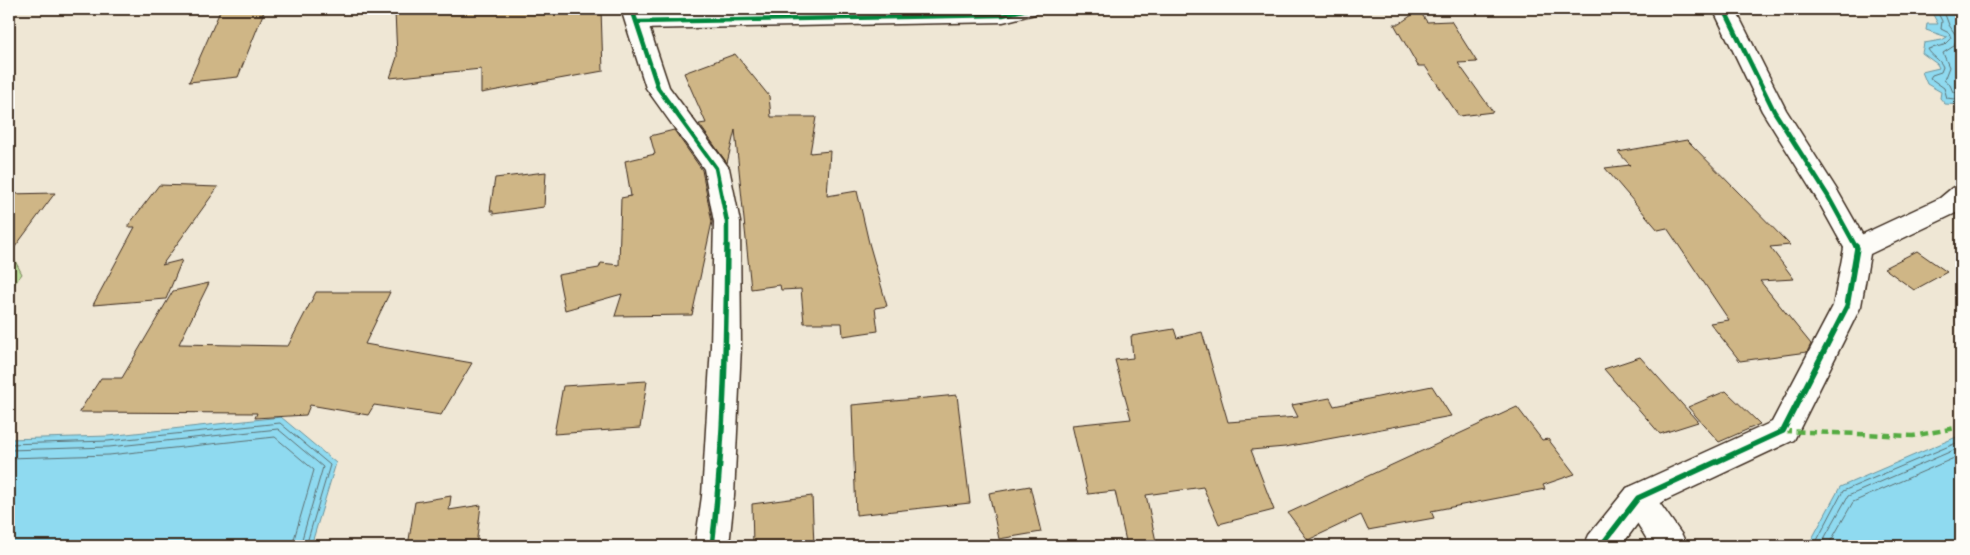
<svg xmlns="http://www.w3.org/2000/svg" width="1970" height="555" viewBox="0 0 1970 555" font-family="'Comic Neue',sans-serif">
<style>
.green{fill:#b9de99;stroke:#7a845c}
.water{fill:#8fdaf0;stroke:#6d949c}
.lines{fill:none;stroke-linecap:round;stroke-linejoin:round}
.shore{stroke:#5d7072;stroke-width:1}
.building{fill:#cfb686;stroke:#3b2a1e}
.minor-casing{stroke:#3b2a1e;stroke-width:3}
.tertiary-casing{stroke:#3b2a1e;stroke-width:3}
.minor{fill:#fdfcf7;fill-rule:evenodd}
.tertiary{fill:#fdfcf7;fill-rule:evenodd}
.quiet{stroke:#55ab43;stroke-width:4.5;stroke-dasharray:8 4.5;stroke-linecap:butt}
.cycleway-far1-casing{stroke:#fdfcf7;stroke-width:7}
.cycleway-casing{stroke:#fdfcf7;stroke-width:9}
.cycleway-far1{stroke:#00873e;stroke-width:4.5}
.cycleway{stroke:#00873e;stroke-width:5.5}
</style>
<rect width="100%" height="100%" fill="#efe7d5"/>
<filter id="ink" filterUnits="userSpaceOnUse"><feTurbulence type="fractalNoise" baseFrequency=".02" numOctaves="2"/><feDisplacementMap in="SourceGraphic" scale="10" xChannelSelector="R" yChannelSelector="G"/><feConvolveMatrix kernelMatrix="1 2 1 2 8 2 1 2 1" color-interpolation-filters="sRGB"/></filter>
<g filter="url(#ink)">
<polygon class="green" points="13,257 22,274 9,291 9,258"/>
<g class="water">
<polygon points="1930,9 1961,9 1961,105 1945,104 1940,98 1941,92 1927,84 1922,72 1939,68 1937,64 1922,53 1924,43 1942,40 1947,37 1926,30 1927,24 1938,24"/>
<polygon points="281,417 336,463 311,546 9,546 9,439 108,436"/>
<polygon points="1961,435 1961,546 1808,546 1840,487"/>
</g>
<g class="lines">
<g class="shore">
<path d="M1936 9 1942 21 1941 29 1949 33 1951 38 1944 45 1928 49C1931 56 1940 59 1943 67L1941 72 1932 75 1930 78 1944 88 1947 98 1961 100"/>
<polyline points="1943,9 1949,25 1957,37 1954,46 1943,53 1949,67 1944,80 1950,85 1953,92 1961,93"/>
<polyline points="9,444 108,441 280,423 330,465 306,546"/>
<polyline points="9,450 109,447 278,429 323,467 300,546"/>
<polyline points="9,458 109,455 275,437 314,470 292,546"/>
<polyline points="1814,546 1843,491 1961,441"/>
<polyline points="1820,546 1848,496 1961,447"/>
<polyline points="1828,546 1853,502 1961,455"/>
</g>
</g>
<g class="building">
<polygon points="221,9 265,9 238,77 189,82"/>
<polygon points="410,9 601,9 603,71 481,93 481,69 390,78 397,57 395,12"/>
<polygon points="1419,10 1427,22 1451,21 1477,62 1458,63 1493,112 1459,116 1425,66 1418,66 1394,24 1399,24"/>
<polygon points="735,54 769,96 771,117 816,117 810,153 830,151 827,196 857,191 869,243 887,306 875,308 878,331 843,336 842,323 804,323 801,289 781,290 780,285 751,289 735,130 727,163 699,124 706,123 684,73"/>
<polygon points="674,130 702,170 712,222 692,315 615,316 622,294 565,310 558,275 599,268 601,263 619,265 621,198 631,196 625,161 655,154 650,136"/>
<polygon points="1687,140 1790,245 1770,247 1794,279 1760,281 1811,344 1807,352 1740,361 1710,323 1729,320 1667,228 1658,230 1605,168 1630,165 1618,152"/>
<polygon points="546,172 544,207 493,214 493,211 490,211 495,178"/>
<polygon points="159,185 218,187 162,265 182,260 166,299 93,305 135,227 127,227"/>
<polygon points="55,193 9,255 9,194"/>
<polygon points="1917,251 1947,272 1914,290 1884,268"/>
<polygon points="209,283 179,344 288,346 316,292 390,292 365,344 472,363 441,415 374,405 368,415 310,405 306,415 255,418 257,413 79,412 101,378 122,378 173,291"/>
<polygon points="1174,329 1177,338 1202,332 1228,422 1298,417 1292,405 1330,398 1334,406 1432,386 1451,416 1285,447 1251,450 1274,510 1219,524 1203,487 1146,495 1157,546 1127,546 1115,491 1088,494 1072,425 1131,419 1115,360 1133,358 1131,336"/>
<polygon points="1640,357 1698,422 1660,434 1604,369"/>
<polygon points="647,381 640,428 554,434 563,386"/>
<polygon points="1726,391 1760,424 1719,442 1688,407"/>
<polygon points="957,395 970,503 856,515 852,405"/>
<polygon points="1517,407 1542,440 1548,439 1575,474 1543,485 1545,489 1431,511 1434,518 1368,530 1361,515 1308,540 1288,513"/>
<polygon points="1030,486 1041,532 999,539 989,493"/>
<polygon points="451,496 449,510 481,505 476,546 408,546 415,502"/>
<polygon points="812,496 814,546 753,546 752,504"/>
</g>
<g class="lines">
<g class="minor-casing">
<g id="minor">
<polygon points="989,9 1038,9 1035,14 1003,22 637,29 629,27 626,22 629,17 637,15"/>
<polygon points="1713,9 1735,9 1786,110 1837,190 1870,248 1866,255 1857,258 1848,255 1817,199 1762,111"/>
<polygon points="1638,484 1649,488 1682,535 1687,546 1651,546 1622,498 1627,488"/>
</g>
</g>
<g class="tertiary-casing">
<g id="tertiary">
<polygon points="621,9 643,9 669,87 729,168 740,222 741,346 734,496 729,546 695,546 702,496 711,346 714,222 704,169 646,88"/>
<polygon points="1961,185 1961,209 1958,212 1870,254 1861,306 1794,440 1649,508 1621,546 1584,546 1589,535 1627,488 1772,422 1833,306 1844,248 1848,241 1940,198 1952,188"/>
</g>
</g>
<use href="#minor" class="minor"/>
<use href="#tertiary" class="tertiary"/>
<polyline class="quiet" points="1783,431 1913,436 1961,427"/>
<g class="cycleway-far1-casing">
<g id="cycleway-far1">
<polyline points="632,9 658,88 716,168 727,222 727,247"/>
<polyline points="1724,9 1774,111 1828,196 1856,247"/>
<polyline points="637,22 1003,15 1027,9"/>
</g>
</g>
<g class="cycleway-casing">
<g id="cycleway">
<path d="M712 546C724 446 726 346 727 246"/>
<polyline points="1601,546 1638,498 1783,431 1847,306 1857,248 1856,246"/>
</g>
</g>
<use href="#cycleway-far1" class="cycleway-far1"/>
<use href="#cycleway" class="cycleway"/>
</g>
</g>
<rect width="1970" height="555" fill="none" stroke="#fdfcf7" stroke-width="30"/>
<rect x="15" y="15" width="1940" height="525" fill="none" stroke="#3b2a1e" stroke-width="2" filter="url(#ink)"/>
</svg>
